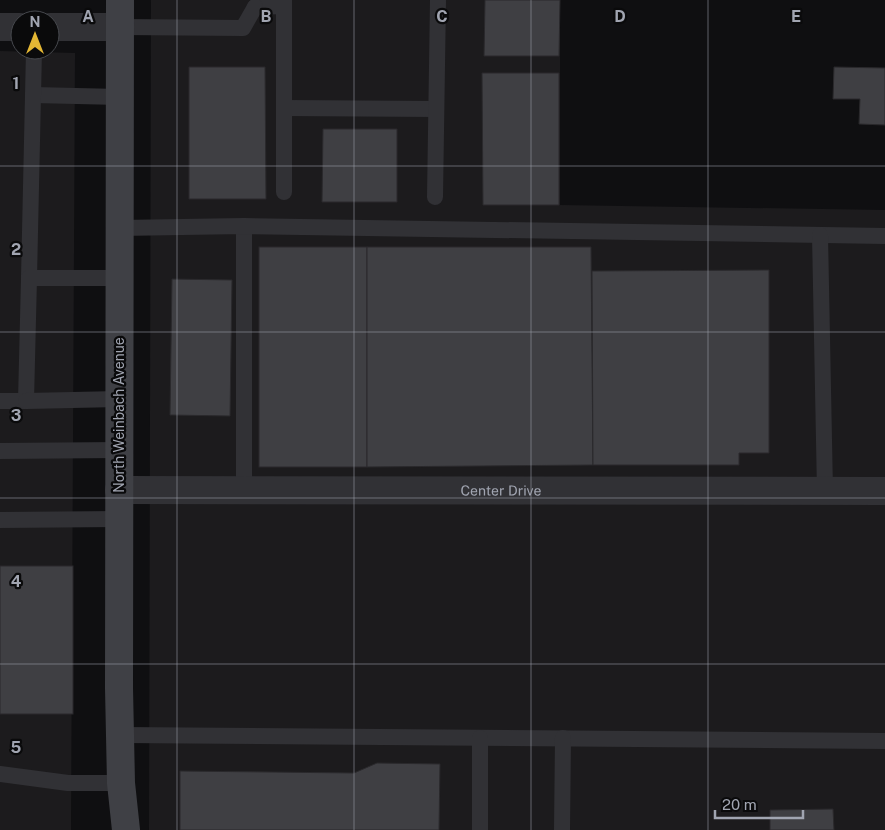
<svg xmlns="http://www.w3.org/2000/svg" width="885" height="830" viewBox="0 0 885 830" font-family="'Public Sans',sans-serif">
<style>
.built{fill:#1c1b1d}
.building{fill:#3f3f43;stroke:#2a292c}
.lines{fill:none;stroke-linecap:round;stroke-linejoin:round}
.service{stroke:#313135;stroke-width:16}
.minor{stroke:#313135;stroke-width:28}
.secondary{stroke:#3f4045;stroke-width:28}
.grid{fill:none;stroke:#a1a5b1;stroke-width:1;stroke-opacity:0.55}
.labels{text-anchor:middle;stroke-width:4.5;stroke-linejoin:round;paint-order:stroke}
.street-label{font-size:14px;fill:#a1a5b1;stroke:#0a0a0b}
.grid-label{font-size:16px;text-anchor:middle;font-weight:bold;fill:#a1a5b1;stroke:#0a0a0b;stroke-width:4.5;stroke-linejoin:round;paint-order:stroke}
</style>
<rect width="100%" height="100%" fill="#0f0f11"/>
<g class="built">
<polygon points="151,0 560,0 560,205 885,210 885,830 149,830"/>
<polygon points="0,51 75,53 71,830 0,830"/>
</g>
<g class="building">
<polygon points="485,0 560,0 559,56 484,56"/>
<polygon points="189,67 265,67 266,199 189,199"/>
<polygon points="834,67 885,68 885,125 859,124 860,99 833,99"/>
<polygon points="482,73 559,73 559,205 483,205"/>
<polygon points="323,129 397,129 397,202 322,202"/>
<rect x="259" y="247" width="108" height="220"/>
<polygon points="367,247 591,247 593,465 367,467"/>
<polygon points="769,270 769,453 739,453 739,465 593,465 592,271"/>
<polygon points="172,279 232,280 230,416 170,415"/>
<rect x="0" y="566" width="73" height="148"/>
<polygon points="377,763 440,764 439,830 180,830 180,771 354,773"/>
<polygon points="833,809 834,830 770,830 770,810"/>
</g>
<g class="lines">
<g class="service">
<polyline points="255,7 284,6"/>
<polyline points="121,27 243,28 255,7"/>
<polyline points="33,95 120,97"/>
<polyline points="284,108 436,109"/>
<polyline points="284,192 284,0"/>
<polyline points="435,197 438,0"/>
<polyline points="244,226 244,489"/>
<polyline points="120,228 244,226 885,236"/>
<polyline points="820,235 825,491"/>
<polyline points="29,278 34,50"/>
<polyline points="0,401 26,401 29,278 119,278"/>
<polyline points="26,401 119,399"/>
<polyline points="0,451 119,450"/>
<polyline points="0,520 119,519"/>
<polyline points="121,735 885,741"/>
<polyline points="0,774 68,783 121,783"/>
<polyline points="480,830 480,738"/>
<polyline points="562,830 563,738"/>
</g>
<g class="minor">
<polyline points="0,27 20,27"/>
<polyline points="50,27 121,27"/>
<path id="s1" d="M119 490 885 491"/>
</g>
<polyline class="secondary" points="120,0 119,688 121,783 126,830"/>
</g>
<path class="grid" d="M177 0V830M354 0V830M531 0V830M708 0V830M0 166H885M0 332H885M0 498H885M0 664H885"/>
<g class="labels">
<g class="street-label">
<text transform="translate(119 415) rotate(-90)" y="5">North Weinbach Avenue</text>
<text dy="5" stroke="none"><textPath href="#s1" startOffset="382">Center Drive</textPath></text>
</g>
</g>
<g class="grid-label">
<text x="88" y="22">A</text>
<text x="266" y="22">B</text>
<text x="442" y="22">C</text>
<text x="620" y="22">D</text>
<text x="796" y="22">E</text>
<text x="16" y="89">1</text>
<text x="16" y="255">2</text>
<text x="16" y="421">3</text>
<text x="16" y="587">4</text>
<text x="16" y="753">5</text>
</g>
<g transform="translate(35 35)"><circle r="24" fill="#0a0a0b" stroke="#46484d"/>
<path d="M0-4L9 19L0 12L-9 19Z" fill="#e4b734"/>
<text y="-8" font-size="14" font-weight="bold" text-anchor="middle" fill="#a1a5b1">N</text>
</g>
<path d="M715 810v8h88v-8" fill="none" stroke="#a1a5b1" stroke-width="2.5"/>
<text x="722" y="810" font-size="15" fill="#a1a5b1" stroke="#0a0a0b" stroke-width="4" paint-order="stroke">20 m</text>
</svg>
